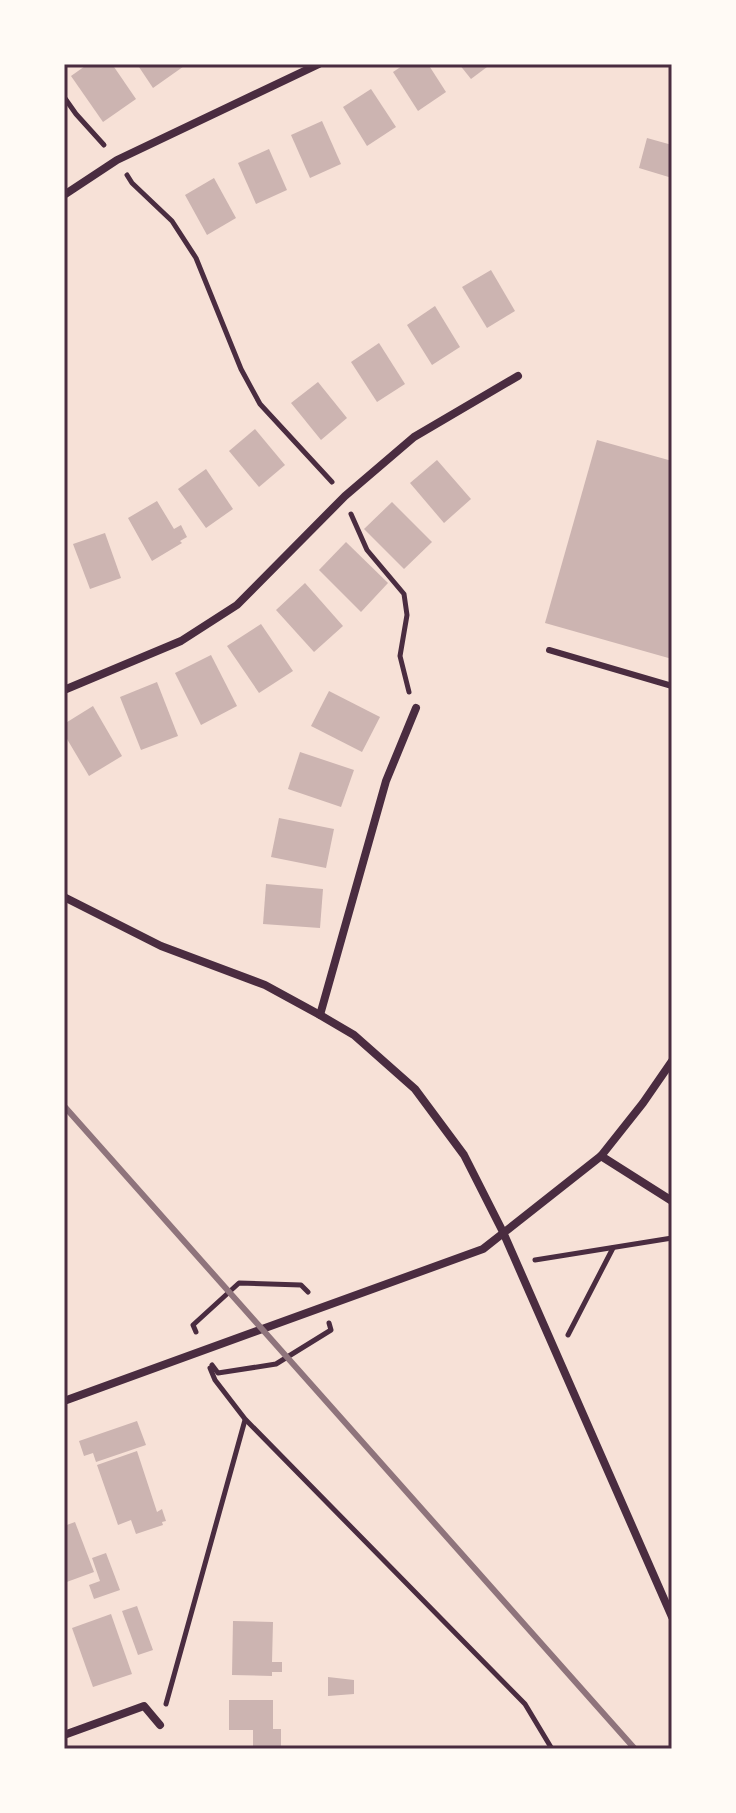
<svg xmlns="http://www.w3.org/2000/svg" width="736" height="1813" viewBox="0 0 736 1813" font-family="'Golos Text',sans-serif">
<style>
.building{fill:#ccb4b1}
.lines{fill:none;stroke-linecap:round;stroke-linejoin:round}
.path{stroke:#4a2c40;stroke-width:5}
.service{stroke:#4a2c40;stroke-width:6}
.minor{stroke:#4a2c40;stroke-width:8}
.rail{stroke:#8f747c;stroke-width:6}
.neatline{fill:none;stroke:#4a2c40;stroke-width:3}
</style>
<rect width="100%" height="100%" fill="#f7e1d7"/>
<g class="building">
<polygon points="88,64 112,64 136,99 103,122 71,76"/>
<polygon points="137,64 187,64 153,88"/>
<polygon points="405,64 428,64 446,92 418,111 393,72"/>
<polygon points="459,64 491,64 471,79"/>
<polygon points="371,89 396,127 367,146 343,107"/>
<polygon points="322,121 341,164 310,178 291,135"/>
<polygon points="647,138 672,145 672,178 639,168"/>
<polygon points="269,149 287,190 256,204 238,163"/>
<polygon points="214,178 236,218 207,235 185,195"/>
<polygon points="491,270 515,311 487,328 462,287"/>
<polygon points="435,306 460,347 432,365 407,325"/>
<polygon points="379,343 405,384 377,402 351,362"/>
<polygon points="318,382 347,418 321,440 291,403"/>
<polygon points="255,429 285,465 259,487 229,451"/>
<polygon points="597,440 672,461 672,659 545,623"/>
<polygon points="437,460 471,499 444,523 410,483"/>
<polygon points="206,469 233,509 206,528 178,489"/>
<polygon points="157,501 174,529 181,525 187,537 180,541 182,543 152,561 128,518"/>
<polygon points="392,502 432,542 404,569 364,529"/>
<polygon points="105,533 121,578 90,589 73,544"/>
<polygon points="346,542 388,583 361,612 319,570"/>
<polygon points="305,583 343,626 314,652 276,610"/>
<polygon points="261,624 293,671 259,693 227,646"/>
<polygon points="211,655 237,706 201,725 175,673"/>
<polygon points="157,682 178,736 141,750 120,697"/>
<polygon points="329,691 380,717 362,752 311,726"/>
<polygon points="93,706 122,756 89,776 64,734 64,724"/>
<polygon points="300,752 354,770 341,807 288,789"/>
<polygon points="279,818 334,829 326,868 271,857"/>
<polygon points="266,884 323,889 320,928 263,924"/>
<polygon points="137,1421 146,1445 96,1462 93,1453 84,1456 79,1441"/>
<polygon points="137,1451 157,1512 162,1509 166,1521 162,1522 163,1525 136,1534 131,1520 118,1525 97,1465"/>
<polygon points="75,1522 94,1572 64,1583 64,1526"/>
<polygon points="106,1553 120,1590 94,1599 89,1585 100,1581 92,1558"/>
<polygon points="137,1606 153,1650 138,1655 122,1611"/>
<polygon points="111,1614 132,1674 93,1687 72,1628"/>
<polygon points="233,1621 273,1622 272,1662 282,1662 282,1672 272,1672 272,1676 232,1675"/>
<polygon points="328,1677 354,1680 354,1694 328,1696"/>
<polygon points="229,1700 273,1700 273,1729 281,1729 281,1749 253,1749 253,1730 229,1730"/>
</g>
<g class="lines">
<g class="path">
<polyline points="64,97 76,114 104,145"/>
<polyline points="127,175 132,183 172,221 196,258 241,369 260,404 332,482"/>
<polyline points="351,514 367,550 404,594 407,615 400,656 409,692"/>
<polyline points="535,1260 672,1238"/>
<polyline points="196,1332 193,1325 239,1283 301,1285 308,1292"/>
<polyline points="568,1335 613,1248"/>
<polyline points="212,1365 218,1373 276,1364 331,1330 329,1323"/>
<polyline points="210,1368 215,1380 245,1419 525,1704 552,1749"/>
<polyline points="166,1704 245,1420"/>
</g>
<polyline class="service" points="549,650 672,686"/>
<g class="minor">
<polyline points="64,195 117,160 319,64"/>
<polyline points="64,690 181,641 237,605 345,496 414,437 518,376"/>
<polyline points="64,897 161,946 265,985 320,1015 354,1035 415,1089 464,1155 503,1232 672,1617"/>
<polyline points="320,1015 386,781 416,708"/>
<polyline points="601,1156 672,1201"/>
<polyline points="64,1401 483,1249 601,1156 643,1103 672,1061"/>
<polyline points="64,1735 144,1706 160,1725"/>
</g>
<polyline class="rail" points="64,1106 635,1749"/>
</g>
<rect width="736" height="1813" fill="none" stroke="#fffaf5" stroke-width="132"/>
<rect x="66" y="66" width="604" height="1681" class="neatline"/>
</svg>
